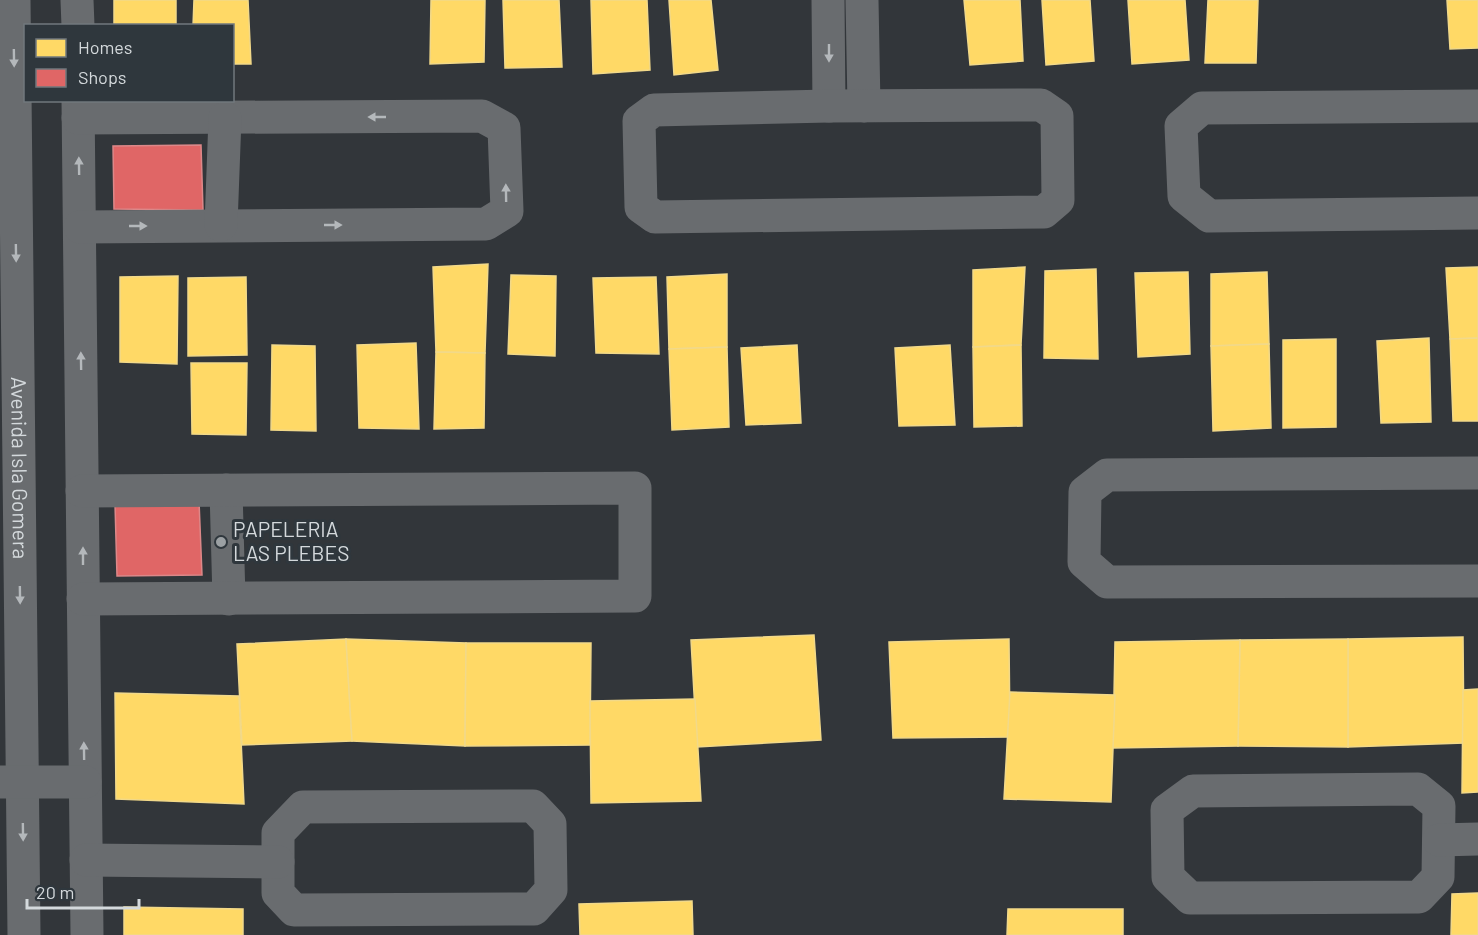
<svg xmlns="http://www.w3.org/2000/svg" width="1478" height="935" viewBox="0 0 1478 935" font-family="Barlow,sans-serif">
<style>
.homes{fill:#ffd966;stroke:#f2d989;stroke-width:1.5}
.shops{fill:#e06666;stroke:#dc8889;stroke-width:1.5}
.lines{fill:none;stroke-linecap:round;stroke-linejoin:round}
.minor{stroke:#696c6f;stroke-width:33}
.oneway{fill:#b4b8bb}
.poi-dot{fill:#9ba0a3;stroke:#2f373d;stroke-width:2}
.labels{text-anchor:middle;stroke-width:6;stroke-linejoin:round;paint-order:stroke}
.street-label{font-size:21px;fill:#d4d9dc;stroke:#2f373d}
.poi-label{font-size:21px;fill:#d4d9dc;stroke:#2f373d;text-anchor:start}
</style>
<rect width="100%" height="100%" fill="#32363a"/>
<g class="homes">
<rect x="114" y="0" width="62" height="26"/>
<polygon points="194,0 248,0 251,64 232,64 232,26 193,26"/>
<polygon points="431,0 485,0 484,62 430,64"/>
<polygon points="503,0 559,0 562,67 505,68"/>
<polygon points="591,0 647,0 650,70 593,74"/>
<polygon points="669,0 711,0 718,70 674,75"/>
<polygon points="964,0 1020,0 1023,61 970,65"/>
<polygon points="1042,0 1090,0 1094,61 1046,65"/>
<polygon points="1128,0 1185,0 1189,60 1132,64"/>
<polygon points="1208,0 1258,0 1256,63 1205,63"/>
<polygon points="1447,0 1478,0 1478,48 1450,49"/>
<polygon points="488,264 485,353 436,352 433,267"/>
<polygon points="1025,267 1021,345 973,347 973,270"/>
<polygon points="1478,267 1478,338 1450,339 1446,268"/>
<polygon points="1096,269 1098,359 1044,358 1045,271"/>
<polygon points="1188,272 1190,354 1138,357 1135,273"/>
<polygon points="1267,272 1269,344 1211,346 1211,274"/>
<polygon points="727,274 727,347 669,349 667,277"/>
<polygon points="511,275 556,276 555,356 508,354"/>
<polygon points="178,276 177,364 120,362 120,277"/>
<polygon points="246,277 247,355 188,356 188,278"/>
<polygon points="656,277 659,354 596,353 593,278"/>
<polygon points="1429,338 1431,422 1381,423 1377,341"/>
<polygon points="1478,338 1478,421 1453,421 1450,339"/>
<polygon points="1336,339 1336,427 1283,428 1283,340"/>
<polygon points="416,343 419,429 359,428 357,345"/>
<polygon points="1269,344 1271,428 1213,431 1211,346"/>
<polygon points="272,345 315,346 316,431 271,430"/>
<polygon points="797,345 801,423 746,425 741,348"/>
<polygon points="950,345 955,425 899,426 895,348"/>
<polygon points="1021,345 1022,426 974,427 973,347"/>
<polygon points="727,347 729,427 672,430 669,349"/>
<polygon points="436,352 485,353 484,428 434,429"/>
<polygon points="191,363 247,363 246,435 192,434"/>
<polygon points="814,635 821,740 697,747 691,640"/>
<polygon points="1463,637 1464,743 1348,747 1348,639"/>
<polygon points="346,639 352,741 242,745 237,644"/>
<polygon points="346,639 466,643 465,746 352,741"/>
<polygon points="1009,639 1010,737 893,738 889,642"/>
<polygon points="1348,639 1348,747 1238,746 1240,640"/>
<polygon points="1240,640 1238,746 1113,748 1115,642"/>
<polygon points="466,643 591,643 590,745 465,746"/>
<polygon points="1478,689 1478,792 1462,793 1463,690"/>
<polygon points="1010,692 1115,695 1111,802 1004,799"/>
<polygon points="115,693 239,696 244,804 116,799"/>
<polygon points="695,699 701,801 591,803 590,701"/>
<polygon points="1478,893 1478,935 1451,935 1452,894"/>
<polygon points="692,901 693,935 580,935 579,904"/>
<polygon points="124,907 243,909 243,935 124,935"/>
<polygon points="1008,909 1123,909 1123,935 1007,935"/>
</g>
<g class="shops">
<polygon points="201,145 203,210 114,209 113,146"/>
<polygon points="199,501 202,575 117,576 115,504"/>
</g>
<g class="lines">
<g class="minor">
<path id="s1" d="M14 0 24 935"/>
<polyline points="77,0 78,26"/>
<polyline points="828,0 829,106"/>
<polyline points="862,0 864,106"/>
<polyline points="78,100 87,935"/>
<polygon points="1041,105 1057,116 1058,200 1044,212 655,217 641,207 639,121 654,110 829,106"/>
<polyline points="1478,106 1202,108 1181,126 1184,196 1209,216 1478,213"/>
<polyline points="78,118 482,116 504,128 507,211 486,224 80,227"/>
<polyline points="221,225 225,118"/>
<polyline points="1478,473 1107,475 1085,492 1084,562 1107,582 1478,581"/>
<polyline points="226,490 229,599"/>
<polyline points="82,491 635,488 635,596 83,599"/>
<polyline points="0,782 85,782"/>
<polygon points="1418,789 1439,806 1438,877 1419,897 1190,898 1168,877 1167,810 1193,791"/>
<polygon points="533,806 550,824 551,890 534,909 294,910 278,893 278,833 303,807"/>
<polyline points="1439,840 1478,839"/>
<polyline points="86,860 278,862"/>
</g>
</g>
<defs><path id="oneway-solid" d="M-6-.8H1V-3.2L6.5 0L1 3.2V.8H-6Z" transform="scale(1.5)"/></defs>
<g class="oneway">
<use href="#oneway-solid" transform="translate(829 53) rotate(90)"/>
<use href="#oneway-solid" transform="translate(14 58) rotate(89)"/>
<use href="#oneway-solid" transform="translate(377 117) rotate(180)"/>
<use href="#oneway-solid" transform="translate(79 166) rotate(-91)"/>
<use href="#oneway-solid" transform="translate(506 193) rotate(-91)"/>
<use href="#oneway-solid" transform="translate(333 225)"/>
<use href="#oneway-solid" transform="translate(138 226)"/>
<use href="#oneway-solid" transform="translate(16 253) rotate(89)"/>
<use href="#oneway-solid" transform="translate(81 361) rotate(-91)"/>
<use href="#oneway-solid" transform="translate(83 556) rotate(-90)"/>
<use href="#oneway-solid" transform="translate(20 595) rotate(89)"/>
<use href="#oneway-solid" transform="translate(84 751) rotate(-91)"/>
<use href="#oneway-solid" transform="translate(23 832) rotate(89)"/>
</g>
<circle class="poi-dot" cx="221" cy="542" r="6"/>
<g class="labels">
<g class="street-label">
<text dy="7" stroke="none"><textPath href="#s1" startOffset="468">Avenida Isla Gomera</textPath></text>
</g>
<g class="poi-label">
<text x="233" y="537">PAPELERIA<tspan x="233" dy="24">LAS PLEBES</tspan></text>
</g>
</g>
<rect x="24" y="24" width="210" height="78" fill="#2f373d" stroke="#71787d" stroke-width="1.5"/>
<rect x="36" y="39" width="30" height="18" fill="#ffd966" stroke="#71787d" stroke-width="1.5"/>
<text x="78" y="54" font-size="18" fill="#d4d9dc">Homes</text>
<rect x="36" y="69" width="30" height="18" fill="#e06666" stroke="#71787d" stroke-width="1.5"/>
<text x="78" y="84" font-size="18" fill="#d4d9dc">Shops</text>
<path d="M27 899v9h112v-9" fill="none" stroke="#d4d9dc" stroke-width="3"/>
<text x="36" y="899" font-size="18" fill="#d4d9dc" stroke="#2f373d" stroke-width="4.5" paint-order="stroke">20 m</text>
</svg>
